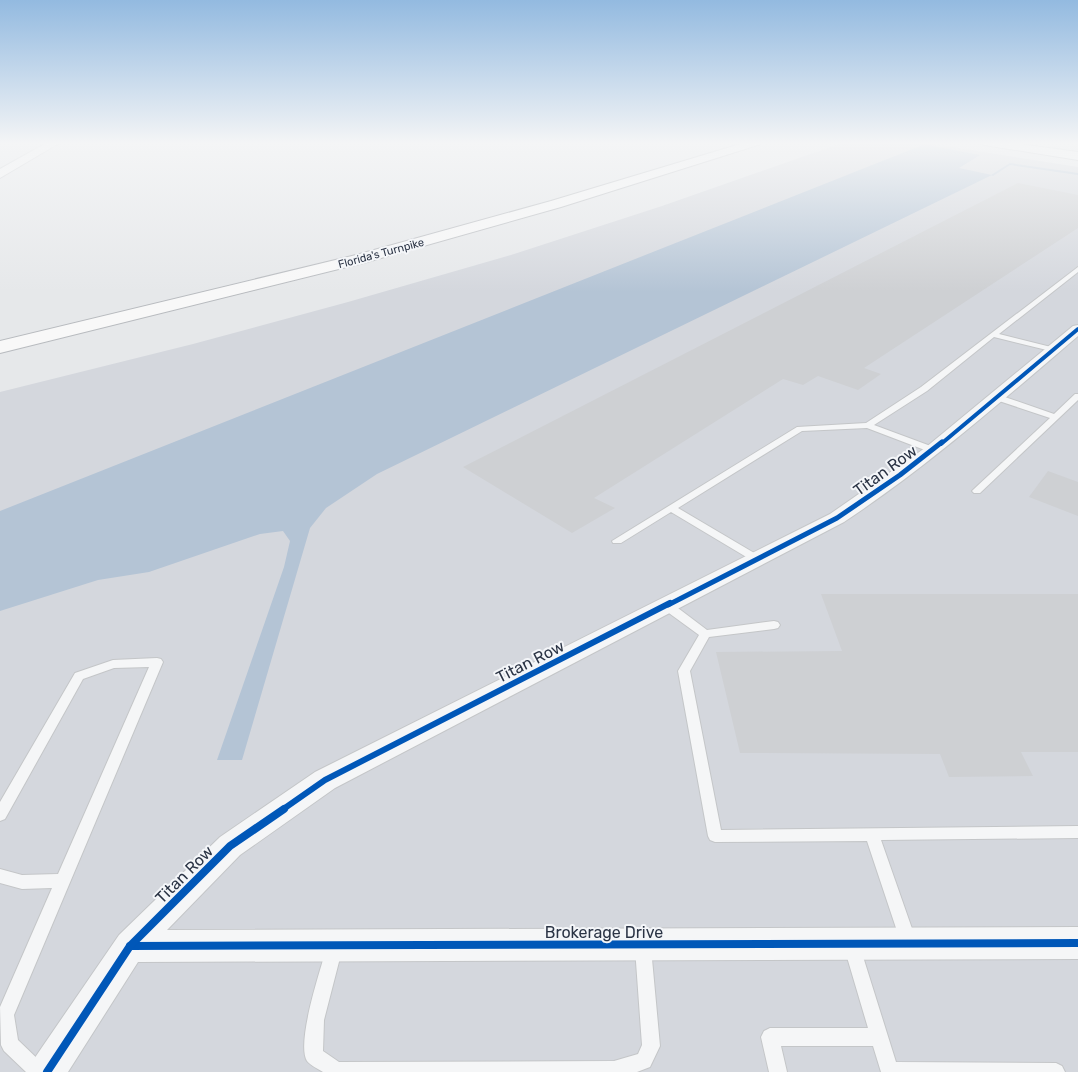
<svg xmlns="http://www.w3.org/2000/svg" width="1078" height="1072" viewBox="0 0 1078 1072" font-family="Rubik,sans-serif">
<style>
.built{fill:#d4d7dd}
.water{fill:#b4c4d5}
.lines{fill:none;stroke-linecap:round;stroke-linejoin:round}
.stream{fill:#b4c4d5;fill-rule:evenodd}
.building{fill:#ced0d3}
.service-casing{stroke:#c4c6c8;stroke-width:2}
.minor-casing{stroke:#c4c6c8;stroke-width:2}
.primary-casing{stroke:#c2c5c8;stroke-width:2}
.trunk-casing{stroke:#b8bbbf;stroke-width:2}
.motorway-casing{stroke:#b8bbbf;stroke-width:2}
.service{fill:#f5f6f7;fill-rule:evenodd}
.minor{fill:#f5f6f7;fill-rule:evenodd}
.primary{fill:#f8f8f8;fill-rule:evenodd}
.trunk{fill:#f8f8f8;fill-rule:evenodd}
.motorway{fill:#f8f8f8;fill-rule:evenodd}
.cycleway-far3-casing{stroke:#f4f6f9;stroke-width:6}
.cycleway-far2-casing{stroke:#f4f6f9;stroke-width:8}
.cycleway-far1-casing{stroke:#f4f6f9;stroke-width:9}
.cycleway-casing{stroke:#f4f6f9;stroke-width:11}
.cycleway-far3{stroke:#0057b8;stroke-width:4}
.cycleway-far2{stroke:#0057b8;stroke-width:5}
.cycleway-far1{stroke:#0057b8;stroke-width:6}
.cycleway{stroke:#0057b8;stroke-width:8}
.labels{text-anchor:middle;stroke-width:4;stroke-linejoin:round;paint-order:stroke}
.far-street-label{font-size:11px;fill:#2b3445;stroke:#f4f6f9}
.near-street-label{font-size:16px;fill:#2b3445;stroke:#f4f6f9}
</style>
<rect width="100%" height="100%" fill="#e6e8ea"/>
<polygon class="built" points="845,142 921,142 1078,167 1078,1072 0,1072 0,392 193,344 348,302 511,255 662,206"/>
<polygon class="water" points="928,145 980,155 959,168 992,175 377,474 326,508 310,528 242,760 217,760 284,567 290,541 283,531 260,534 149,572 98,580 0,611 0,511 920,146"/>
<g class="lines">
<polygon class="stream" points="1010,163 1078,173 1078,175 1010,165 993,176 991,175"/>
</g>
<g class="building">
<polygon points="1018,183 1078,195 1078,228 864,368 881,374 858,390 818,376 803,385 783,379 594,498 615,508 572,533 463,467"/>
<polygon points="1048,471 1078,482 1078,516 1029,497"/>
<polygon points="821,594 1078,594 1078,752 1021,752 1033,776 949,777 940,754 740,753 716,652 842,651"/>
</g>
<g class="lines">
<g class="service-casing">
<g id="service">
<polygon points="1078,267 1078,272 999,334 1055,348 1055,352 994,337 927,391 874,425 936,448 937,450 936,452 930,452 867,428 802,431 678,508 761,557 762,559 761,561 753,561 671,512 621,543 613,543 612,541 797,427 866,423 921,387"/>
<polygon points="1075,394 1078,394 1078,400 980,493 974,493 972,491 974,489 1050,418 993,399 993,395 999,395 1054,414"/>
<polygon points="666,601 670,602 707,630 774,621 778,622 780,625 778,628 774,629 709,637 690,671 721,830 1078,826 1078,838 881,840 916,940 914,945 908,948 902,945 900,940 867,841 715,842 710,840 708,836 678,671 699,635 662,608 660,605 662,602"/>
<polygon points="157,658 161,659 163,662 14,1015 18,1040 45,1066 48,1072 26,1072 4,1051 1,1045 0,1007 52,888 22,889 0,883 0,869 22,875 58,874 149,667 114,668 83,679 5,819 0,821 0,802 75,673 113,660"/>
<polygon points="852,939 858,941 860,947 896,1062 1056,1063 1062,1066 1065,1072 881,1072 873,1046 781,1046 787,1072 769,1072 761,1037 764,1031 770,1028 868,1028 844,947 846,941"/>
<path d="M643 940 649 942 651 948 660 1046 650 1067 637 1072H323C318 1069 310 1065 307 1061 296 1043 320 971 326 950L328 944 334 942 340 944 342 950 324 1020 323 1051 339 1062 614 1061 638 1054 642 1045 635 948 637 942Z"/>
</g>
</g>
<g class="minor-casing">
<path id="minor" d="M1078 325V336C1002 401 927 467 844 522L335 788 240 855 167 930 1078 927V959L138 962 68 1072H29L34 1059 119 935 220 837 315 772 830 514 925 448 1073 326Z"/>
</g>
<g class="primary-casing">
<polygon id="primary" points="48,142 61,142 0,178 0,169"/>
</g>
<g class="trunk-casing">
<polygon id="trunk" points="978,142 1004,142 1078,152 1078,160 984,145"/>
</g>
<g class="motorway-casing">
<polygon id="motorway" points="747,142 763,142 761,144 561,207 367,262 0,353 0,341 356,255 551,201"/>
</g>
<use href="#service" class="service"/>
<use href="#minor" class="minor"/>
<use href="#primary" class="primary"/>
<use href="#trunk" class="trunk"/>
<use href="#motorway" class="motorway"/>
<g class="cycleway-far3-casing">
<polyline id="cycleway-far3" points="941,444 1078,329"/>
</g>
<g class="cycleway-far2-casing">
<polyline id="cycleway-far2" points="668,605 837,518 900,475 942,442"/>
</g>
<g class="cycleway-far1-casing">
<polyline id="cycleway-far1" points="282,810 325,780 670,603"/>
</g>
<g class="cycleway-casing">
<g id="cycleway">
<polyline points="130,946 1078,943"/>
<polyline points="47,1072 130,946 230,846 284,809"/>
</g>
</g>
<use href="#cycleway-far3" class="cycleway-far3"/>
<use href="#cycleway-far2" class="cycleway-far2"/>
<use href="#cycleway-far1" class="cycleway-far1"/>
<use href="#cycleway" class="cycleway"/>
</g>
<linearGradient id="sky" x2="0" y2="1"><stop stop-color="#93bae0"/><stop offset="0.49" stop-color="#f4f5f6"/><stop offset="1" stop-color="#f4f5f6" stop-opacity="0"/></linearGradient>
<rect width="1078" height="292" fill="url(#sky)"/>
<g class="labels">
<g class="far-street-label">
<text transform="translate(381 253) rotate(-15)" y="4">Florida's Turnpike</text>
</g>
<g class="near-street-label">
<text transform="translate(885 470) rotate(-36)" y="6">Titan Row</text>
<text transform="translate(530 661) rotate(-27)" y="6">Titan Row</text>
<text transform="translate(184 874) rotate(-45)" y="6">Titan Row</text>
<text x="604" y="938">Brokerage Drive</text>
</g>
</g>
</svg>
